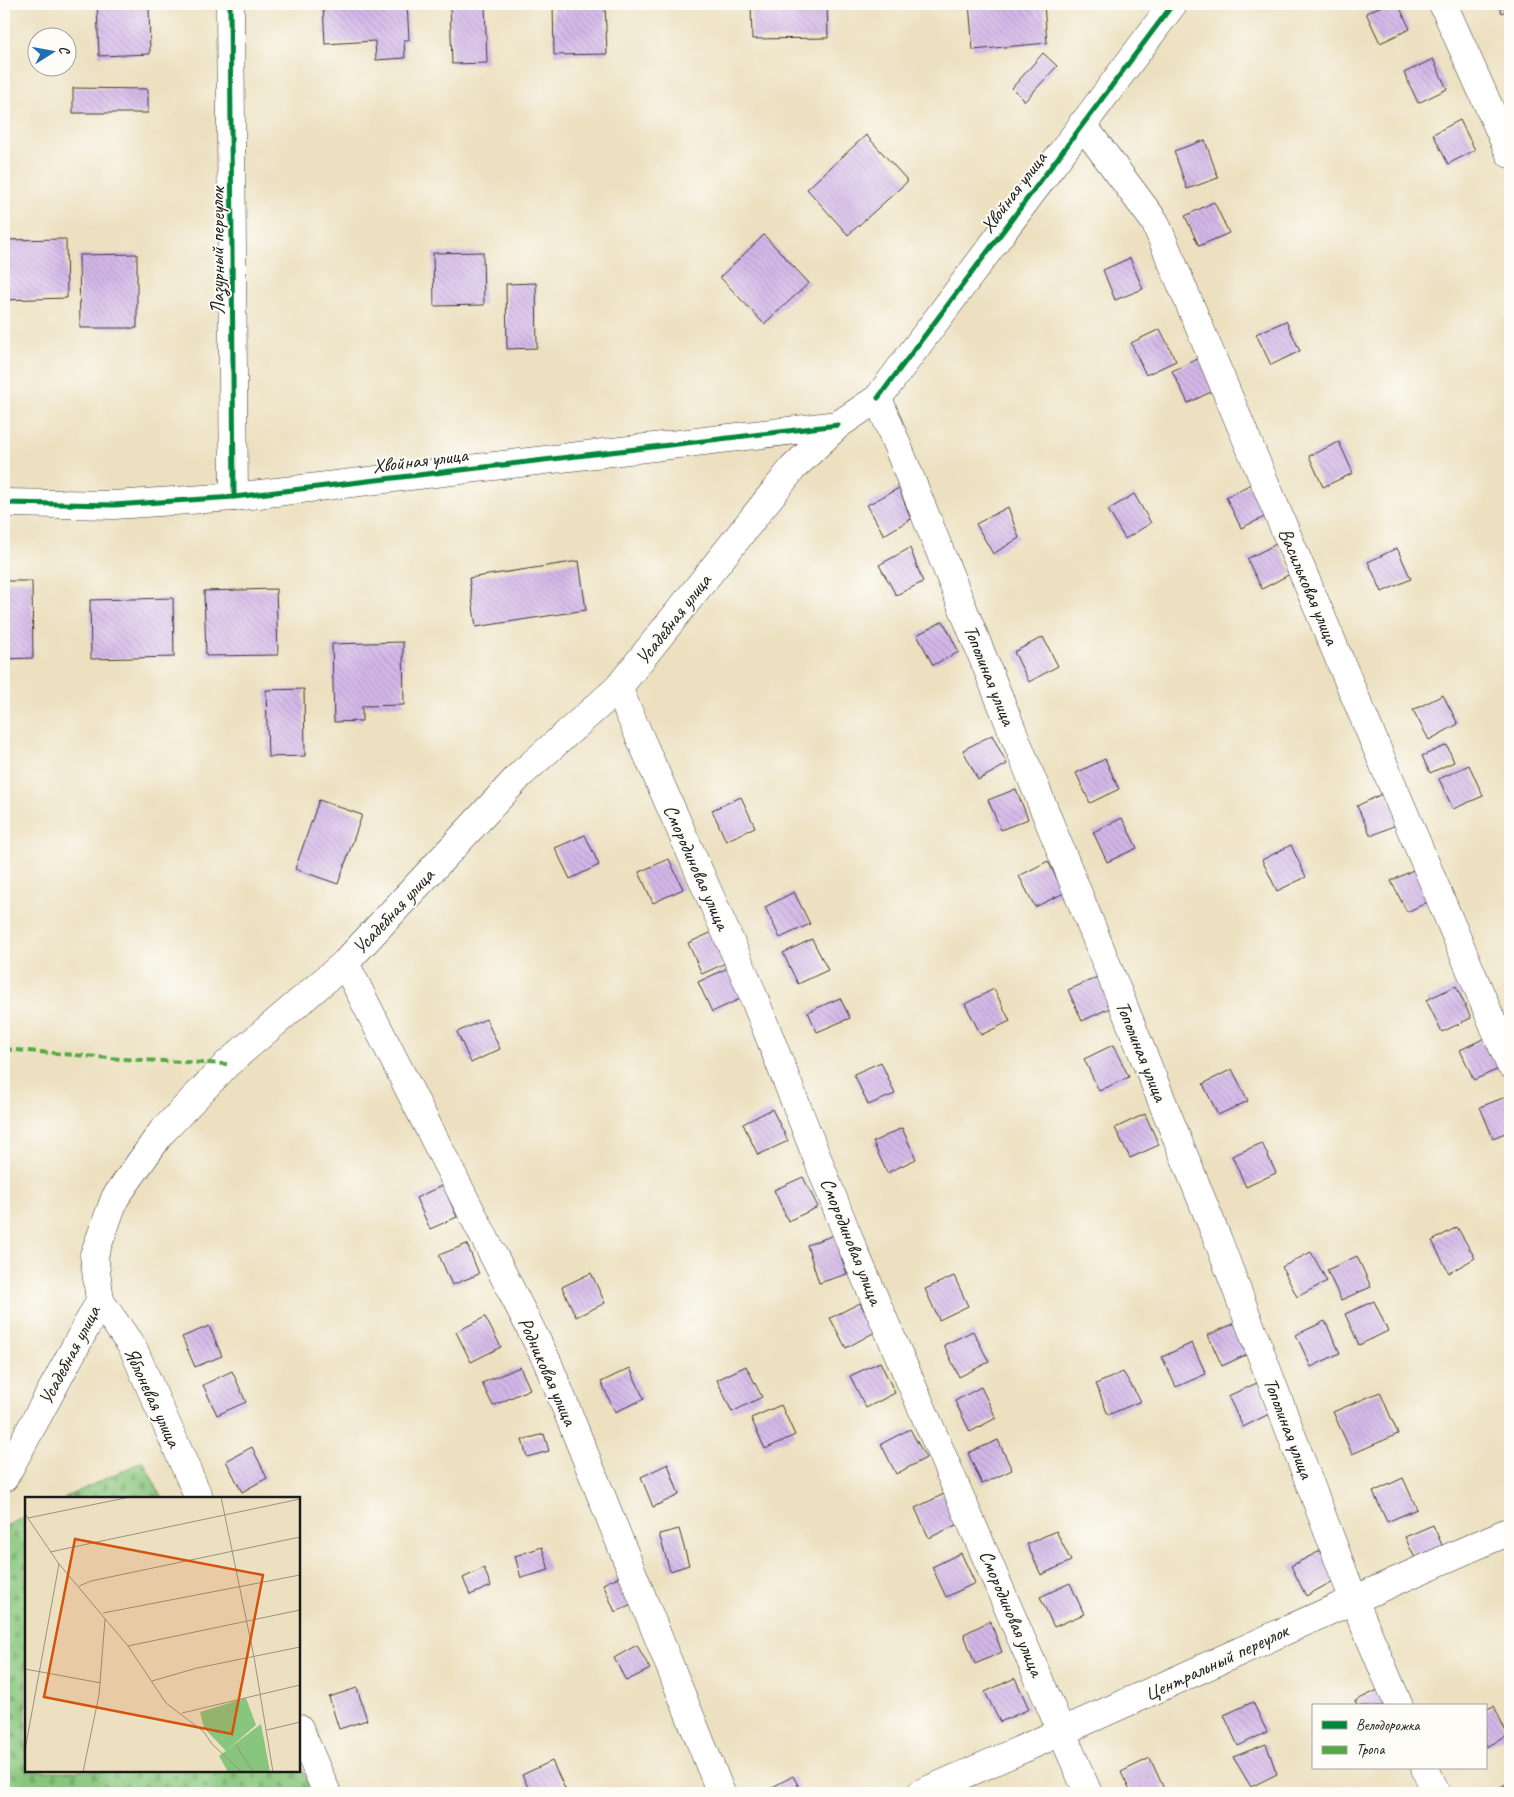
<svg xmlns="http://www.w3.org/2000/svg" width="1514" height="1797" viewBox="0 0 1514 1797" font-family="Caveat,sans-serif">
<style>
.cemetery{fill:url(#cemetery-stones);stroke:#52714c}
.building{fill:url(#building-back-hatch)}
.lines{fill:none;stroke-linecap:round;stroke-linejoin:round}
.minor-casing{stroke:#3b3935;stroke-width:29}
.minor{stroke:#fff;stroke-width:28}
.quiet{stroke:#52a943;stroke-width:4;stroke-dasharray:8 4;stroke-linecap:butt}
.cycleway-casing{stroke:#fdfcf7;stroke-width:8}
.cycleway{stroke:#00873e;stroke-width:5}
.labels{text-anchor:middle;stroke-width:4;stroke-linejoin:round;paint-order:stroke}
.street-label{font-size:20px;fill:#1c1c1c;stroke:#fdfcf7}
.inset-road{fill:none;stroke:#99927e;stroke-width:1}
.view{fill:#d4530e;fill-opacity:0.15;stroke:#d4530e;stroke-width:2.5}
.inset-edge{fill:none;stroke:#1c1c1c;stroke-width:2.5}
</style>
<defs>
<pattern id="cemetery-stones" width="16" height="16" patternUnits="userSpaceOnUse" patternTransform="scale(1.25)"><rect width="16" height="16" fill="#88c67d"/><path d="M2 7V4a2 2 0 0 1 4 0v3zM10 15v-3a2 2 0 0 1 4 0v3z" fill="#75aa6b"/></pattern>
<pattern id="building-back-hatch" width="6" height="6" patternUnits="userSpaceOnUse" patternTransform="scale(1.25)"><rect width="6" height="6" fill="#d3b7e8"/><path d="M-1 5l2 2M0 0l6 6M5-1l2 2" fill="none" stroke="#b59dc6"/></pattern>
</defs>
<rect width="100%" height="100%" fill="#fdfcf7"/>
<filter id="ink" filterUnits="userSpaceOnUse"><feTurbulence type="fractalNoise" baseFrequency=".02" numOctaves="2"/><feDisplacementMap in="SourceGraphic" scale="10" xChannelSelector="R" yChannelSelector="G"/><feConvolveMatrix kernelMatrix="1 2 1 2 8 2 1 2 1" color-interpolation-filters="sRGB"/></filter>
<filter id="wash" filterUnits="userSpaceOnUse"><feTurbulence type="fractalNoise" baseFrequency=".0096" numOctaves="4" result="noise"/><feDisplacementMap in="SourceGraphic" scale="20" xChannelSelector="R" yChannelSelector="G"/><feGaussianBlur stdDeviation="1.12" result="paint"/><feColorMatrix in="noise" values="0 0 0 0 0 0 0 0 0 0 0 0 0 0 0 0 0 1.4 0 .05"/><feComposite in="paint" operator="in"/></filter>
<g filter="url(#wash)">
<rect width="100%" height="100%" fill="#ece0c0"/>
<g class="cemetery">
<polygon points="143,1461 162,1498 64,1498"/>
<polygon points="26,1516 26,1771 299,1771 299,1764 314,1793 4,1793 4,1527"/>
</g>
<g id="blocks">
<g class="building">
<polygon points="97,4 149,4 150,54 99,56"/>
<polygon points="323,4 407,4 409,40 404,40 405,58 376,60 375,41 325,44"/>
<polygon points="450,4 485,4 487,63 452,64"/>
<polygon points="553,4 605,4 607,54 554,55"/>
<polygon points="751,4 827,4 828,38 752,39"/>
<polygon points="969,4 1044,4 1047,43 973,50"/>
<polygon points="1386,4 1398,4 1410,29 1380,43 1366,13"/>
<polygon points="1497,4 1510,4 1510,8 1502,13"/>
<polygon points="1043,53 1057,66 1025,101 1012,88"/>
<polygon points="1433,59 1447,89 1418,103 1404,73"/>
<polygon points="73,88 148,89 148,113 73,113"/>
<polygon points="1460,120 1475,150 1448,164 1433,134"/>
<polygon points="866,135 908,181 848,235 807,189"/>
<polygon points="1205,140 1218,178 1187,189 1174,151"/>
<polygon points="1214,202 1229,233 1199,246 1185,216"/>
<polygon points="764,235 809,283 764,324 720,277"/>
<polygon points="66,239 67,298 4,300 4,240"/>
<polygon points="483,252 484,305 434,306 433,253"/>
<polygon points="137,254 137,328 80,328 79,255"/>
<polygon points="1130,258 1143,289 1115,300 1103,270"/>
<polygon points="536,283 537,348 507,349 506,284"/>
<polygon points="1286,321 1300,351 1271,365 1256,334"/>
<polygon points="1160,329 1176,361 1146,375 1131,343"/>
<polygon points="1202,357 1217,389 1188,403 1172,371"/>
<polygon points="1339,442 1353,473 1323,487 1309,456"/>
<polygon points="1255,482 1271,514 1241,528 1226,497"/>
<polygon points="899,488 911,519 884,535 867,505"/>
<polygon points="1134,494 1151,523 1125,539 1108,510"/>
<polygon points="1008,507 1019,538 993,554 976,524"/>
<polygon points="1276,544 1292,573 1262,589 1247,559"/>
<polygon points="910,548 923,582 896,595 879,565"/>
<polygon points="1397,548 1411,579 1382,592 1368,562"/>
<polygon points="579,561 586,610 476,627 469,578"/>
<polygon points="4,581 32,581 33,658 4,659"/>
<polygon points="276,589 278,655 206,656 204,591"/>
<polygon points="173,598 174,657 91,659 90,600"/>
<polygon points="943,621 959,652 933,665 917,635"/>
<polygon points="1043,637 1058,666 1029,682 1014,652"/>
<polygon points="403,642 404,705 362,706 362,721 334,722 332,644"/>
<polygon points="304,689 305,756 268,757 266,690"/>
<polygon points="1443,695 1458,724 1429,740 1413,710"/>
<polygon points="992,735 1007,764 978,780 963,750"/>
<polygon points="1447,745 1454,762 1430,773 1422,756"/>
<polygon points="1105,759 1119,789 1090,803 1076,773"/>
<polygon points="1469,765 1483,796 1453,809 1439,779"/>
<polygon points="1016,789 1028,819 1001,830 988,800"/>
<polygon points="1386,792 1400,823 1371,836 1357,806"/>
<polygon points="741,797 755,827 726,841 712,810"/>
<polygon points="319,800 362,815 338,884 295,869"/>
<polygon points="1122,818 1137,848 1107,862 1093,832"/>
<polygon points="585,835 599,865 570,879 555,848"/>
<polygon points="1291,845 1306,877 1277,891 1262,860"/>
<polygon points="669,859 683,889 653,903 639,872"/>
<polygon points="1048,861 1064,893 1035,907 1019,876"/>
<polygon points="1421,866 1436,898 1407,912 1391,881"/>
<polygon points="794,892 810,924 780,938 765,907"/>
<polygon points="717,930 732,960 702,974 688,943"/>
<polygon points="812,939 828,970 798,984 783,953"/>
<polygon points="728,968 742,998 712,1012 698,982"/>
<polygon points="1098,977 1112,1007 1082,1021 1068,990"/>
<polygon points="1456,986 1471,1018 1442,1032 1426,1000"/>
<polygon points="994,989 1010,1021 981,1035 965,1004"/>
<polygon points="840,998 850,1018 817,1032 808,1012"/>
<polygon points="486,1019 500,1049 471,1063 457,1032"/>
<polygon points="1489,1036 1503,1067 1474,1080 1460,1050"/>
<polygon points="1113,1045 1129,1077 1099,1091 1084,1059"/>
<polygon points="881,1062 895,1094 868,1105 854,1074"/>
<polygon points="1232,1069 1248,1101 1218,1115 1203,1084"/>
<polygon points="1508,1096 1510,1102 1510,1131 1493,1138 1480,1107"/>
<polygon points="772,1109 788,1141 758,1155 743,1124"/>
<polygon points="1145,1114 1159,1145 1130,1158 1115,1128"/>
<polygon points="902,1128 916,1159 887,1173 873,1142"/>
<polygon points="1262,1143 1276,1173 1246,1187 1232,1156"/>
<polygon points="803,1177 818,1207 788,1221 774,1190"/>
<polygon points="443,1185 457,1217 430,1229 416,1198"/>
<polygon points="1457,1227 1475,1258 1449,1273 1432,1241"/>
<polygon points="834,1235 847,1274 819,1283 807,1245"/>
<polygon points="467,1244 479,1274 452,1285 439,1255"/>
<polygon points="1311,1252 1327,1281 1297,1297 1282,1267"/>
<polygon points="1357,1256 1371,1287 1341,1300 1327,1270"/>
<polygon points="591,1273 605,1303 576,1317 562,1287"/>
<polygon points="954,1276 968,1306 939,1320 925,1289"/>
<polygon points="1374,1301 1388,1331 1359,1345 1345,1314"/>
<polygon points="860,1303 875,1332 846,1348 830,1318"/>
<polygon points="485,1317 501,1347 471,1362 456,1332"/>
<polygon points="1325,1321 1340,1353 1311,1367 1296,1335"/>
<polygon points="1238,1322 1252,1352 1222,1366 1208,1335"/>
<polygon points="209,1326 222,1356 195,1367 182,1337"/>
<polygon points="973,1331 989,1362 959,1377 944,1345"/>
<polygon points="1192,1343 1206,1374 1176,1387 1162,1357"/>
<polygon points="880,1362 895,1393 866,1408 850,1376"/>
<polygon points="746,1366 762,1397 732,1412 717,1380"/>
<polygon points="520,1367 530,1389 493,1406 482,1383"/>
<polygon points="630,1368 644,1399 615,1412 601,1382"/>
<polygon points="232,1371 246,1402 217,1415 203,1385"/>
<polygon points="1123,1372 1141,1401 1108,1415 1096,1384"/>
<polygon points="1257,1383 1271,1413 1243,1427 1228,1396"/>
<polygon points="981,1387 996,1418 970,1432 955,1401"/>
<polygon points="1380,1392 1398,1434 1352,1454 1333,1412"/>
<polygon points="781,1405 795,1435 765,1449 751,1418"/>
<polygon points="910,1429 926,1458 896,1474 881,1444"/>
<polygon points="544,1434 549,1451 527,1457 522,1440"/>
<polygon points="998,1440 1012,1470 982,1484 968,1453"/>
<polygon points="252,1447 267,1478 242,1492 226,1461"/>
<polygon points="668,1464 679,1495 653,1507 641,1477"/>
<polygon points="1403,1478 1417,1509 1387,1522 1373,1492"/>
<polygon points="944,1494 958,1524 929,1538 915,1508"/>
<polygon points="1433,1525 1447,1556 1420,1569 1405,1537"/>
<polygon points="679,1529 689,1565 670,1571 659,1534"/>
<polygon points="1056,1531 1071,1561 1041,1575 1027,1544"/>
<polygon points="542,1547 549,1570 521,1578 515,1556"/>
<polygon points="1320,1551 1335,1580 1306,1596 1291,1566"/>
<polygon points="961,1553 975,1583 946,1597 932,1567"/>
<polygon points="484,1568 491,1586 470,1595 463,1578"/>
<polygon points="625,1574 637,1603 615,1612 603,1584"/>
<polygon points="1070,1583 1084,1614 1054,1627 1040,1597"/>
<polygon points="990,1621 1002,1652 975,1664 964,1634"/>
<polygon points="637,1645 650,1669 626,1681 614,1658"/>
<polygon points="1015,1678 1029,1709 1000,1722 985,1692"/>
<polygon points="1384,1687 1394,1706 1357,1706 1355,1701"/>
<polygon points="357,1688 367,1720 339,1729 329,1697"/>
<polygon points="1253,1702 1267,1732 1238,1746 1224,1715"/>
<polygon points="1494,1706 1508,1736 1485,1747 1485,1710"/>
<polygon points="1266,1744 1277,1774 1251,1787 1233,1757"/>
<polygon points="1150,1758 1164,1789 1154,1793 1131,1793 1121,1772"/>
<polygon points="552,1761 566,1791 531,1793 522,1775"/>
<polygon points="793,1776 802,1793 769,1793 767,1790"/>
<polygon points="1510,1782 1510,1793 1497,1793 1495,1790"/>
</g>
</g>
</g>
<g filter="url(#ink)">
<use href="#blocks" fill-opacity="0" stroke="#3b3935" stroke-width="1"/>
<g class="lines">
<g class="minor-casing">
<g id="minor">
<polyline points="230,4 234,497"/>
<polyline points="1443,4 1510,154"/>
<polyline points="1082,124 1155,222 1510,1064"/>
<polyline points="878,398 1218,1240 1353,1598 1399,1706"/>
<polyline points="4,503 114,505 234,497 838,425"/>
<polyline points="618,688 747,980 851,1244 1088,1793"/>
<polyline points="345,963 547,1361 721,1793"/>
<polyline points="100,1301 133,1348 199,1498"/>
<polyline points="4,1478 100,1301 94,1255 115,1198 161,1133 227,1064 345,963 521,774 618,688 793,468 838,425 878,398 1173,4"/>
<polyline points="299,1728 327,1793"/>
<polyline points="1425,1768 1436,1793"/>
<path d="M921 1793C1119 1709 1312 1616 1510 1531"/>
</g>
</g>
<use href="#minor" class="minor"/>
<polyline class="quiet" points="4,1049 121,1059 227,1064"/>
<g class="cycleway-casing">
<g id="cycleway">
<polyline points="230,4 234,497"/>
<polyline points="878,398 1173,4"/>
<polyline points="4,503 114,505 234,497 838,425"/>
</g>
</g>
<use href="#cycleway" class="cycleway"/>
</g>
</g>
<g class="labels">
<g class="street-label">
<text transform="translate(1013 192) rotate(-53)" y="7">Хвойная улица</text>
<text transform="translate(217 251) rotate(-90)" y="7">Лазурный переулок</text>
<text transform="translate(420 460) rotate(-7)" y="7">Хвойная улица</text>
<text transform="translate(1309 586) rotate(67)" y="7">Васильковая улица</text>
<text transform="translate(673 619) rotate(-52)" y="7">Усадебная улица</text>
<text transform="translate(990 675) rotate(68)" y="7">Тополиная улица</text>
<text transform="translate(697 867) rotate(66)" y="7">Смородиновая улица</text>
<text transform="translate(393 911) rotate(-47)" y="7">Усадебная улица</text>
<text transform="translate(1142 1051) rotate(68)" y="7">Тополиная улица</text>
<text transform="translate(852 1241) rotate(68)" y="7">Смородиновая улица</text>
<text transform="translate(69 1355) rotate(-62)" y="7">Усадебная улица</text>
<text transform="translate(548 1371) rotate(66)" y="7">Родниковая улица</text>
<text transform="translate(153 1397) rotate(65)" y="7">Яблоневая улица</text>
<text transform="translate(1289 1428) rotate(69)" y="7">Тополиная улица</text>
<text transform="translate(1012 1613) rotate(67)" y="7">Смородиновая улица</text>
<text transform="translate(1216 1662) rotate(-25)" y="7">Центральный переулок</text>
</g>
</g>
<g transform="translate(25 1497)">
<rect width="275" height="275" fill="#ece0c0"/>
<path d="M236 227 245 275H203L194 259Z" fill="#88c67d"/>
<path d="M221 201 231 228 201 254 179 231 175 215Z" fill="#88c67d"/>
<path class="inset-road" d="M196 0 229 160 248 275M0 17 34 67 103 149 141 206 179 235 187 247 217 275M3 21 105 0M25 55 275 2M54 89 66 84 275 40M78 116 275 78M103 149 275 113M0 172 76 186M127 184 172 171 275 150M157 216 275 188M242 233 275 225M211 248 228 275M0 253 34 67M58 275 74 198 80 122"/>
<path class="view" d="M50 42 238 78 207 237 19 200Z"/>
<rect width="275" height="275" class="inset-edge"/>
</g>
<rect width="1514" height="1797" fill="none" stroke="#fdfcf7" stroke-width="20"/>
<rect x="1312" y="1704" width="175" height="65" fill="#fdfcf7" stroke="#a3a29f"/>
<rect x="1322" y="1721" width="25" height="8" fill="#00873e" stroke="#a3a29f"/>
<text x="1356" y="1730" font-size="15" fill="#1c1c1c">Велодорожка</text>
<rect x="1322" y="1746" width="25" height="8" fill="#52a943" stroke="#a3a29f"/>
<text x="1356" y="1754" font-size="15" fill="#1c1c1c">Тропа</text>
<g transform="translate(52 52) rotate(79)"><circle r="24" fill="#fdfcf7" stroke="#a3a29f"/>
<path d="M0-4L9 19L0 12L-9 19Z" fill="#1f6fb2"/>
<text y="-8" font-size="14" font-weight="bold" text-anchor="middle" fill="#1c1c1c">С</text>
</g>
</svg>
